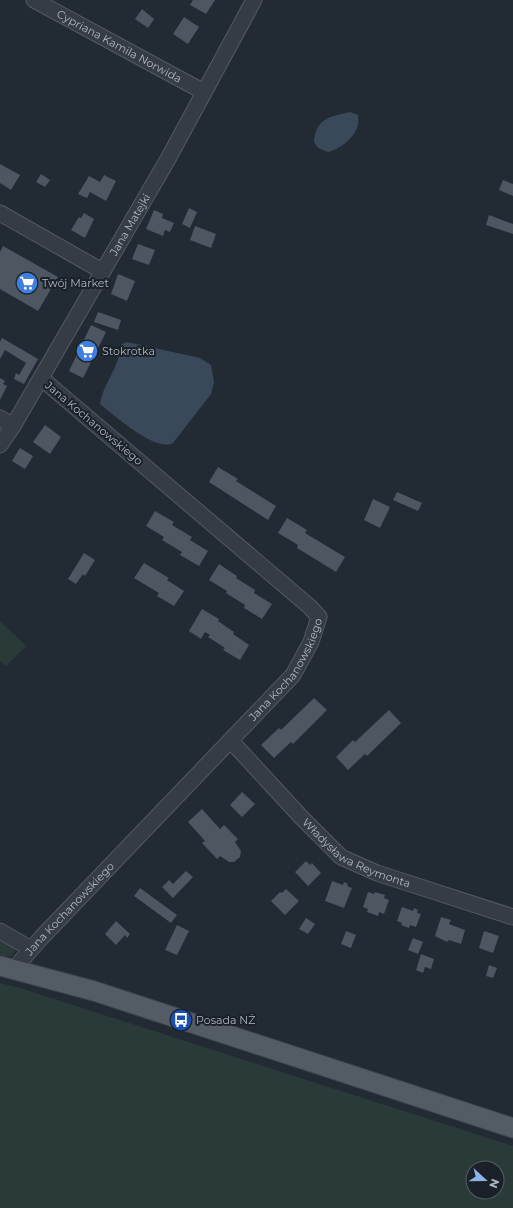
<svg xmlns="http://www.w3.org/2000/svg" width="513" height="1208" viewBox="0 0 513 1208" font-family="Montserrat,sans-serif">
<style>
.green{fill:#2a3a39;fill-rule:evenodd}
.water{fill:#39495a}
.building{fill:#4d5661}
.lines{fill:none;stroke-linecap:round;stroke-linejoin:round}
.minor-casing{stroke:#525a62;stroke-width:17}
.major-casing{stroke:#3e454d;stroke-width:21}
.minor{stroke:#353c44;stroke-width:15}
.major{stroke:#535b64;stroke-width:19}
.labels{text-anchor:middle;stroke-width:4;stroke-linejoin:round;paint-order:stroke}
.street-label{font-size:11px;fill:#afb7c1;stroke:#1a2128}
.poi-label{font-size:11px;fill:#afb7c1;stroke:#1a2128;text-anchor:start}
</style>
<rect width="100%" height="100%" fill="#222a33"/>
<g class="green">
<polygon points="0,621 26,646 6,666 0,661"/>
<polygon points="0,937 13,945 15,951 12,956 0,956"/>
<path d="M0 983 20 988 513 1146V1208H0ZM473 1168H497V1192H473Z"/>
</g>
<g class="water">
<path d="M350 112 358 115C358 120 359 124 357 128 353 139 338 150 328 152L318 148 314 142C316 118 329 117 350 112Z"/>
<path d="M127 342 200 358 211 365 214 382 211 394 173 443C156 453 114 415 100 404 102 389 112 376 117 362 120 356 119 350 122 344Z"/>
</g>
<g class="building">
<polygon points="193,0 215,0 206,14 190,5"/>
<polygon points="142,9 154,19 148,28 135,19"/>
<polygon points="184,17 199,27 188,44 173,34"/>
<polygon points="0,164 20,175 11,190 0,183"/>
<polygon points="41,174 50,180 45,187 36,182"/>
<polygon points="104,175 116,181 106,201 90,192 87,198 78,194 89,176 100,182"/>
<polygon points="503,180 513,184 513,196 499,190"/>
<polygon points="189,208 197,212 190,228 182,224"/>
<polygon points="154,210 163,214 162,218 174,223 170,232 165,230 163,236 146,229"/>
<polygon points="84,213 94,219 85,238 71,230 79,217 81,218"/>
<polygon points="489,215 513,224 513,234 486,225"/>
<polygon points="195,226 216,234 211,248 190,240"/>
<polygon points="138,244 155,250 149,265 132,259"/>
<polygon points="3,246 58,277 38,311 0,289 0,252"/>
<polygon points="118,274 135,281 127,301 111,294"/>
<polygon points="98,312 121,320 118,330 94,322"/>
<polygon points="91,325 106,332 83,378 69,371"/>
<polygon points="2,338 38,359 24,384 14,379 16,373 19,375 26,363 5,350 0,359 0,342"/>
<polygon points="0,378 5,381 3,384 7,386 0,400"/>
<polygon points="45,425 61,437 50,454 33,442"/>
<polygon points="20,448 33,456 25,469 12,461"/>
<polygon points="218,467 238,479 236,481 276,506 268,520 209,482"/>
<polygon points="397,492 422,503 418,511 393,500"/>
<polygon points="373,499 390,507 380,528 364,520"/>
<polygon points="155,511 174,522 172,525 192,537 190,540 208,551 199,566 180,555 182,552 162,540 164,537 146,526"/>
<polygon points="287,518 307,530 305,533 345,557 336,572 297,548 298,545 278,533"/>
<polygon points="84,553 95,560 85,576 83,574 76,584 68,579"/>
<polygon points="144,563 169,578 167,580 184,591 174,606 157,596 159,593 134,578"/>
<polygon points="219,564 237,576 236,578 255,590 254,593 272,604 262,619 244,608 245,605 226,593 227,591 209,580"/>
<polygon points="202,609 219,619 218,621 234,632 233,634 249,645 240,660 223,650 225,648 208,637 210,635 205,632 201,639 189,631"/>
<polygon points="314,698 327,710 293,744 291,742 274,758 261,745 279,728 281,730"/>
<polygon points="389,710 401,723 367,756 365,754 348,770 336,757 353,740 355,742"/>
<polygon points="242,792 255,804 242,817 230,805"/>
<polygon points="202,809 220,829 224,825 238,839 235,842 241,851 240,857 234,862 229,862 220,856 217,859 202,843 205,841 188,822"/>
<polygon points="306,861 310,865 312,863 321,873 308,886 295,872"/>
<polygon points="186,871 193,877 173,898 162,887 169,880 173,884"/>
<polygon points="332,881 343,885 344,882 348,884 347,886 352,888 344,908 325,901"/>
<polygon points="140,888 177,915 171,923 134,896"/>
<polygon points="286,889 299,901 285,915 271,901 280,892 282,893"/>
<polygon points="368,892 374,894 375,892 385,895 384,898 389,900 384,914 379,912 378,916 367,912 368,909 363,907"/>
<polygon points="402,907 413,911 414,908 418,910 417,913 421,914 416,927 410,925 409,928 401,925 402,923 397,921"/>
<polygon points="441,917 451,920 449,924 465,930 461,944 449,940 447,942 435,936"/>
<polygon points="306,918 315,924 308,934 299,929"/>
<polygon points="116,921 130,934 127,938 125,935 116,945 105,934"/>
<polygon points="177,925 189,931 177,955 165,950"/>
<polygon points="346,931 356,935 351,948 341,944"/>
<polygon points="484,931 499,936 493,953 479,948"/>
<polygon points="413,938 423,942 418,954 408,950"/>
<polygon points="421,954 434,959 431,969 425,967 423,973 416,970"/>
<polygon points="489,965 497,968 493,978 486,976"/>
</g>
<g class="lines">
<g class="minor-casing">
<g id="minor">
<path id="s1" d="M34 0 204 92"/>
<polyline points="0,213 102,271"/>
<polyline points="0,418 13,426"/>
<path id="s2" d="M0 445 13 426 168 159 254 0"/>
<path id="s3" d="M231 741 301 817 341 857 377 873 513 917"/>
<polyline points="0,931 31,949"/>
<path id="s4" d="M14 969 41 938 293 675 311 642 319 617 310 607 41 378"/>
</g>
</g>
<g class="major-casing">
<polyline id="major" points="0,966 94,991 513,1128"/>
</g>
<use href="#minor" class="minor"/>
<use href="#major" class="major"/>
</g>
<defs>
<g id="supermarket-disc" transform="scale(1.15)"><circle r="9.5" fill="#3f7fe0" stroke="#1a2128"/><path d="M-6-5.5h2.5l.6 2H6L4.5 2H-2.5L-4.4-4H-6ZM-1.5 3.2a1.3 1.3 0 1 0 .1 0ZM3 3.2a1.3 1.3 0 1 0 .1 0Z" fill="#fff"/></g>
<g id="bus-disc" transform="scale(1.15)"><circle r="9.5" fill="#1a4fb4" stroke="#1a2128"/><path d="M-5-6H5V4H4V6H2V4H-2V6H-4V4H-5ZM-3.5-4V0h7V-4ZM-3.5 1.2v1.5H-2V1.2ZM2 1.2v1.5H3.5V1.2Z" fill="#fff"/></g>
</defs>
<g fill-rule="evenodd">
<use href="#supermarket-disc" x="27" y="283"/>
<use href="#supermarket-disc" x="87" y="351"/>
<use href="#bus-disc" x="181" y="1020"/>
</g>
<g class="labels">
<g class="street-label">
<text dy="4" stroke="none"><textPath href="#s1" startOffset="97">Cypriana Kamila Norwida</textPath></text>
<text dy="4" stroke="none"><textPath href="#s2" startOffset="256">Jana Matejki</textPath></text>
<text transform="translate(94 423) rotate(40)" y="4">Jana Kochanowskiego</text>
<text dy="4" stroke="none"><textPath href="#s4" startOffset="406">Jana Kochanowskiego</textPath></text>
<text dy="4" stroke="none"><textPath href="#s3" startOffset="171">Władysława Reymonta</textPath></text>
<text dy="4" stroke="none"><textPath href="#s4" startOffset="82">Jana Kochanowskiego</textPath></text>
</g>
<g class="poi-label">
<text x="42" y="287">Twój Market</text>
<text x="102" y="355">Stokrotka</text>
<text x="196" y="1024">Posada NŻ</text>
</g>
</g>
<g transform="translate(485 1180) rotate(111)"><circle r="19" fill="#1a2128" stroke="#565d65"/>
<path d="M0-3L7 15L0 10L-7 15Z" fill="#8cb4e8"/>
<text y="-6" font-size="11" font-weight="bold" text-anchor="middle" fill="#afb7c1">N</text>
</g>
</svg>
